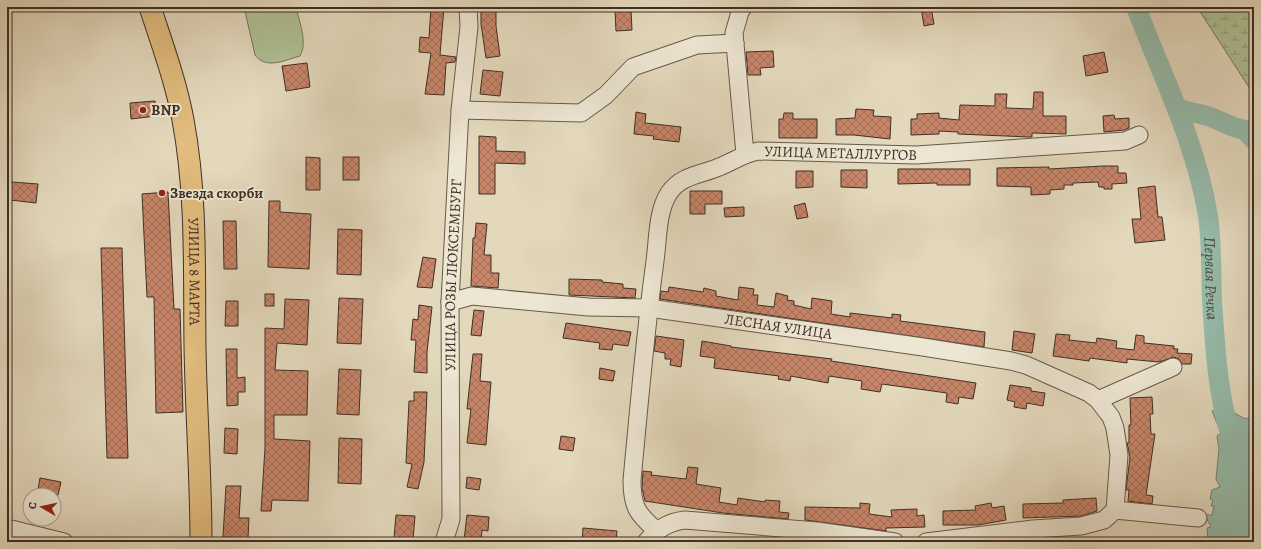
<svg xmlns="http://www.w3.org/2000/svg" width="1261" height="549" viewBox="0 0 1261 549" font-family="Alegreya,serif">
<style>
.wetland{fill:url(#wetland-marsh);stroke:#77785c}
.garden{fill:#afc094;stroke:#77785c}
.water{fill:#96bbaa;stroke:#738375}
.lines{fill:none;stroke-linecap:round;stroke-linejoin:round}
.river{stroke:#96bbaa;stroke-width:20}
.building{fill:url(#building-cross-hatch);stroke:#3f2f25}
.minor-casing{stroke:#68594b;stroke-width:19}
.major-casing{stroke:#3f2f25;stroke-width:23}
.minor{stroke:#ede6d3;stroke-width:17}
.major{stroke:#e2bc7e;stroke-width:21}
.poi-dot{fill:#8f2418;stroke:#ede6d3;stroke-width:1.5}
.labels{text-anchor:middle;stroke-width:4;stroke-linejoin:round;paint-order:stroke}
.poi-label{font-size:15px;font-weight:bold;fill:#3f2f25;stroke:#ede6d3;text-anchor:start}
.street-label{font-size:15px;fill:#3f2f25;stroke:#ede6d3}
.water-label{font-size:16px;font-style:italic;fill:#504b40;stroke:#ede6d3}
</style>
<defs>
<pattern id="wetland-marsh" width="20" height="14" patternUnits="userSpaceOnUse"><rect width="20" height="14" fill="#afc094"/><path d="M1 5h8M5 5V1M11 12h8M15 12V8" fill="none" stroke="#909c79"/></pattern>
<pattern id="building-cross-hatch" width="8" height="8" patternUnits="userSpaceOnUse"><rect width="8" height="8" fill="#c78569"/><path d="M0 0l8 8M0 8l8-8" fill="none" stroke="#a36d56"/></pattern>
</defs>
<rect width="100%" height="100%" fill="#e3d8bc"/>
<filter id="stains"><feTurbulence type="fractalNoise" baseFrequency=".005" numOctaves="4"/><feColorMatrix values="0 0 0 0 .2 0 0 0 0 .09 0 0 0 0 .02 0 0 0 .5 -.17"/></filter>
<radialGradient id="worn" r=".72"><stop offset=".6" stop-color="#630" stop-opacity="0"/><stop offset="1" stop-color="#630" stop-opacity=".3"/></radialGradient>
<polygon class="wetland" points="1197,7 1254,7 1254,95"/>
<path class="garden" d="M244 7H296C299 21 308 43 300 56 285 60 266 70 255 55Z"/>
<polygon class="water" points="1219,410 1233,412 1243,418 1254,419 1254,542 1208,542 1207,528 1211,527 1205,515 1212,515 1214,506 1211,506 1213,500 1210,499 1212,490 1220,487 1216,479 1219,449 1217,436 1221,433 1212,411"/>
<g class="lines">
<g class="river">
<path id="s1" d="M1136 7C1162 76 1196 142 1208 216 1212 244 1211 273 1212 301 1215 343 1217 386 1228 427L1246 431 1254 429"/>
<path d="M1177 107C1187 114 1197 112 1207 116 1221 120 1231 128 1245 130L1254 140"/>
</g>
</g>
<g class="building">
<polygon points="431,7 444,7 440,55 456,57 455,62 446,63 444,95 425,94 431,53 419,52 420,37 429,38"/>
<polygon points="481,7 496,7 496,26 500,56 486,58 481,24"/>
<polygon points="921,7 931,7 934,24 924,26"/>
<polygon points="615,10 631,10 632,30 616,31"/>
<polygon points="773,51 774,67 760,68 761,75 748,75 746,52"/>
<polygon points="1104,52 1108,72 1086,76 1083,56"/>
<polygon points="307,63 310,87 286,91 282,66"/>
<polygon points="483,70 503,72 500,96 480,94"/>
<polygon points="1034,92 1043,92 1043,116 1066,116 1066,134 1032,133 1032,137 1029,137 958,134 958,132 939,131 939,134 911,135 911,119 917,119 917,114 939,113 939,118 959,120 960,105 995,106 995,94 1007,94 1006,108 1033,109"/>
<polygon points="155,101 156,116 131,119 130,103"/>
<polygon points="856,109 874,110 873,116 891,117 890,139 854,135 836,135 836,119 855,118"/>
<polygon points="636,112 646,114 645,123 681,127 679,142 653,139 654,136 634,134"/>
<polygon points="784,113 793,113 793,119 817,119 817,138 779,138 779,119 783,119"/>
<polygon points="1114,115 1115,119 1129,118 1129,128 1124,130 1104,132 1103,116"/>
<polygon points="479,136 496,137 496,151 525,152 525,164 495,163 495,194 479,194"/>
<polygon points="306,157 320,158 320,190 306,190"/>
<rect x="343" y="157" width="16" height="23"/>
<polygon points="1103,166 1118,166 1118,173 1126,173 1127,183 1112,184 1112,189 1104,189 1104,187 1099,187 1098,182 1073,183 1073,185 1064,185 1064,189 1050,190 1050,194 1031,195 1031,187 997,186 997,168 1049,167 1049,169"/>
<polygon points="898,169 970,169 970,185 937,185 937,183 898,184"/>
<polygon points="841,170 867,170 867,188 841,187"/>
<polygon points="796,171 813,171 813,187 796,188"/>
<polygon points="12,182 38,184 36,203 10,200"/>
<polygon points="1155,186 1158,217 1162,217 1165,240 1135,243 1132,219 1141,219 1138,188"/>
<polygon points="690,191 722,191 722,204 705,204 705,214 690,214"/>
<polygon points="168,192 174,309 180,309 183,412 156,413 154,297 147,297 142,194"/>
<polygon points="269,201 280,201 280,212 311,214 309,269 268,267"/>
<polygon points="805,203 808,217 797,219 794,206"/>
<polygon points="744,207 744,216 725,217 724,208"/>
<polygon points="223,221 236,221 237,269 224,269"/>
<polygon points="476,223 487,224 484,255 491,255 491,273 499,273 498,288 471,286 473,238 475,238"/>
<polygon points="338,229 362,230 361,275 337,274"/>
<polygon points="101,248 122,248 128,458 107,458"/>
<polygon points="423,257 436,259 432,288 417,287"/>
<polygon points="569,279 602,280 602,282 623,284 623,288 636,289 635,298 569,295"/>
<polygon points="669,287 703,292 704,288 716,291 716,296 738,300 739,287 754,289 753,295 758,295 757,305 774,307 776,293 788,296 787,300 794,301 794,305 811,309 812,298 832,301 831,314 850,317 850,313 892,318 892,314 901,315 900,321 985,332 984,347 660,299 661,291 668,292"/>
<rect x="265" y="294" width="9" height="12"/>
<polygon points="339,298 363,299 361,344 337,343"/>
<polygon points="285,299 309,300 307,345 277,343 275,370 308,371 307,415 274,415 274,439 310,441 308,501 272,500 271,511 261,511 265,448 265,328 284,329"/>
<polygon points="226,301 238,301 238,326 225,326"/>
<polygon points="419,305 432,307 427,352 427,373 414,372 416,340 411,340 413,319 418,320"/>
<polygon points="474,310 484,311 481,336 471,335"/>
<polygon points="566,323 631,332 628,346 613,344 612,350 599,349 600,343 563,338"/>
<polygon points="1014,331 1035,334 1032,353 1012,350"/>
<polygon points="1056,334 1070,335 1069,340 1096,343 1097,338 1117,341 1116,348 1134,350 1136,335 1144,336 1144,343 1174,346 1174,349 1178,349 1177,353 1192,354 1191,364 1182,364 1179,359 1174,357 1159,362 1127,359 1127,363 1090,358 1089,361 1053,356"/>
<polygon points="656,336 684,340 681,367 670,365 671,359 665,359 665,353 654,351"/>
<polygon points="702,341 731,346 731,347 832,359 831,361 976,383 973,399 959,397 958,404 946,402 947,393 882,384 880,392 861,389 862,381 829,376 828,383 791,376 790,381 778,379 779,376 714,368 715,358 700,356"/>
<polygon points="226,349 237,349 237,378 245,377 245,392 238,392 238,405 227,406"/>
<polygon points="473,354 482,354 480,381 491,382 486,445 467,443 471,409 467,409"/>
<polygon points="600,368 615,371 613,381 599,379"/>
<polygon points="339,369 361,370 359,415 337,414"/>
<polygon points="1010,385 1031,388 1031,391 1045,393 1043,406 1027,403 1026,409 1014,407 1015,402 1007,400"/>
<polygon points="414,392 427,392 424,462 418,489 407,487 412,464 406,463 409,401 414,401"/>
<polygon points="1152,397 1153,414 1150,414 1151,434 1155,434 1146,495 1153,496 1152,504 1128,501 1129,490 1126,490 1130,457 1127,443 1129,443 1129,425 1131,425 1130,398"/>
<polygon points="225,428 238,429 237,454 224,453"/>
<polygon points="561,436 575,438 573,451 559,449"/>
<polygon points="339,438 362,439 361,484 338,483"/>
<polygon points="688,467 698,468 696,484 721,488 719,502 737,505 738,498 765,502 765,500 780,501 779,512 789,513 788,519 723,513 645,501 642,488 643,471 652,472 651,475 686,479"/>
<polygon points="467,477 481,479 479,490 466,488"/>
<polygon points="40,478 61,482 58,495 37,495"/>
<polygon points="226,486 241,486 239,518 249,518 248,538 223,537"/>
<polygon points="1096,498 1097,511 1081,516 1023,518 1023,504 1063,503 1063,500"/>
<polygon points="860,503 870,504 869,514 892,517 891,510 917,509 917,516 924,515 925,527 886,528 886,531 805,520 805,507 860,508"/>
<polygon points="991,503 992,508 1004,506 1006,520 978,525 943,525 943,511 976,510 975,506"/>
<polygon points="396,515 415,516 413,540 394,538"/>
<polygon points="467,515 489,517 488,531 482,530 481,542 464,540"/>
<polygon points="583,528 617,531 616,542 582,542"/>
</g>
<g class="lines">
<g class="minor-casing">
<g id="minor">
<polyline points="743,7 740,12 734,33 745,154"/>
<polyline points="460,110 581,113 606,95 633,67 697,45 735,43"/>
<path id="s2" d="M450 302 472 296 588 307 649 308 923 347 1011 361 1026 365 1089 393 1098 400 1111 417 1115 428 1119 455 1115 510"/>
<polyline points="1098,400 1173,367"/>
<polyline points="7,528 64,542"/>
<path id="s3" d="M656 530C637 514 632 506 632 480 639 407 645 334 655 261 658 240 657 211 669 193 681 175 701 175 719 167 732 162 743 154 758 151L916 155 1125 141 1139 135"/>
<path id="s4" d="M444 542 451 519 450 302 460 110 469 27 468 7"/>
<path d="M646 542C658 529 668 522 685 520L817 531 895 542"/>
<polyline points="926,542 1033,529 1081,526 1104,520 1115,510 1198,518"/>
</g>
</g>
<g class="major-casing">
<g id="major">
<path id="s5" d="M150 7C162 44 176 82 183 120 197 195 194 270 195 346 196 411 201 477 201 542"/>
</g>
</g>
<use href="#minor" class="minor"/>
<use href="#major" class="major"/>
</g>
<g class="poi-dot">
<circle cx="143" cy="110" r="4"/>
<circle cx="162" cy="193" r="4"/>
</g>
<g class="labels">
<g class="poi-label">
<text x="151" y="115">BNP</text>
<text x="170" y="198">Звезда скорби</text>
</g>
<g class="street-label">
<text dy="5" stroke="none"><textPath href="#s3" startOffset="531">УЛИЦА МЕТАЛЛУРГОВ</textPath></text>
<text dy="5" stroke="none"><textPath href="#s5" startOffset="270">УЛИЦА 8 МАРТА</textPath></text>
<text dy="5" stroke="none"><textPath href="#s4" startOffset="268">УЛИЦА РОЗЫ ЛЮКСЕМБУРГ</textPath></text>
<text dy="5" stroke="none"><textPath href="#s2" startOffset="331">ЛЕСНАЯ УЛИЦА</textPath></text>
</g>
<g class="water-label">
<text dy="6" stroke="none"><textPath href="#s1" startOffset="284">Первая Речка</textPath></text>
</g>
</g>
<rect width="1261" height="549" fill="none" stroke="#e3d8bc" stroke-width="24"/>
<rect x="8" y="8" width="1245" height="533" fill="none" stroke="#3f2f25" stroke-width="2"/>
<rect x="12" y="12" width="1237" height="525" fill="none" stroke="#3f2f25"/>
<g transform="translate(42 507) rotate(279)"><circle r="19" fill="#ede6d3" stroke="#a79d8d"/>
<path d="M0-3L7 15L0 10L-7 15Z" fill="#8f2418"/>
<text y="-6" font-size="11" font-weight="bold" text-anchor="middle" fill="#3f2f25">С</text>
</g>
<rect width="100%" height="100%" filter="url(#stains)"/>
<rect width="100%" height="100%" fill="url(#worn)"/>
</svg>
